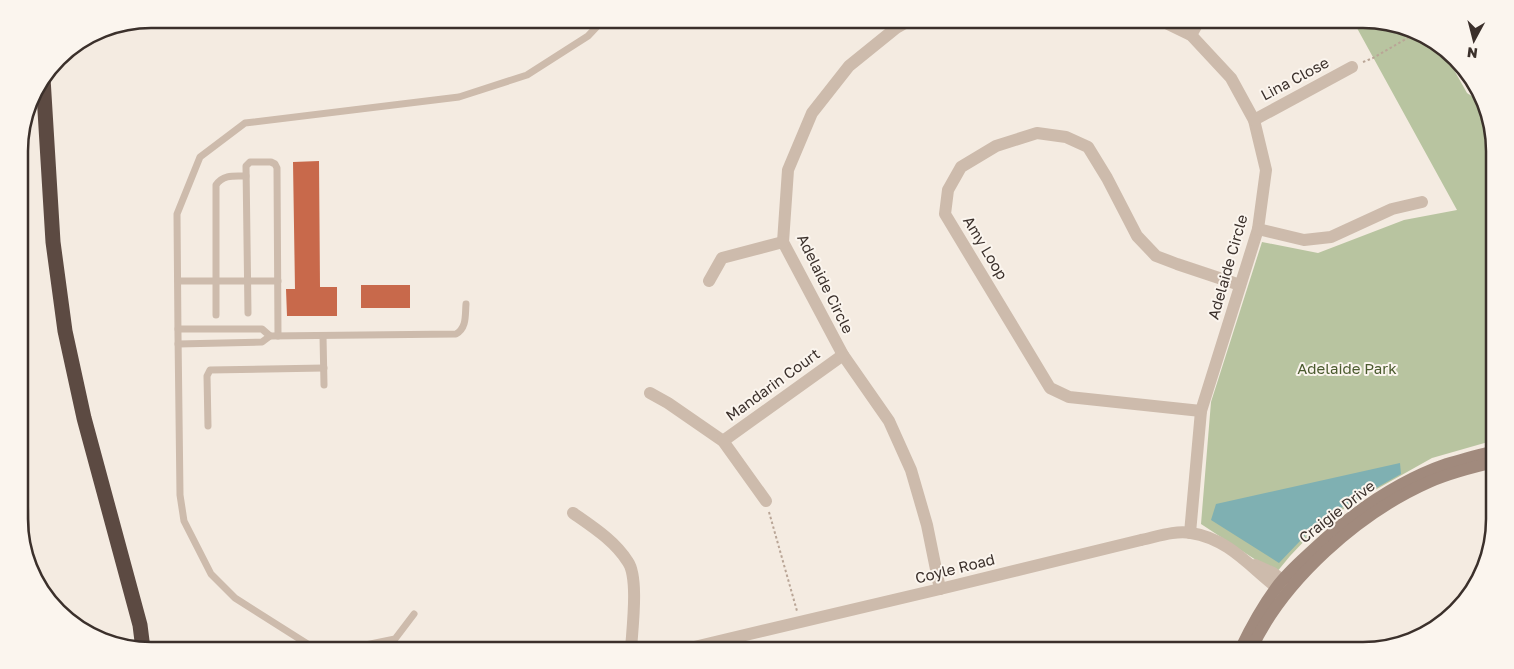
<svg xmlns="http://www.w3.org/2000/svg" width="1514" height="669" viewBox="0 0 1514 669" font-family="'Golos Text',sans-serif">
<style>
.green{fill:#b8c4a0}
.water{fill:#7fb0b2}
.building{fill:#c8694b}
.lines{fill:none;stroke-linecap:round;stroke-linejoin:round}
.path{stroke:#b9a596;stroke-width:2;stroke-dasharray:2.5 2.5;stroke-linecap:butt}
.lane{stroke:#cdbbac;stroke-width:7}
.street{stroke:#cdbbac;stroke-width:12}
.secondary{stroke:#a18a7d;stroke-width:12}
.highway{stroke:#5c4a42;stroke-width:15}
.labels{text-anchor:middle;stroke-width:4;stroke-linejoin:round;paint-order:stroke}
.street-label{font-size:15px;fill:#3b302b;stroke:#fbf5ee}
.park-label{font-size:15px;fill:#4a5a2e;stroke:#fbf5ee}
.rim{fill:none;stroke:#3b302b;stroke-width:2.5}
</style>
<rect width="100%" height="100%" fill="#f4ebe1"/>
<polygon class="green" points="1352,19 1364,19 1414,29 1444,52 1467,93 1481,102 1494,133 1495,440 1432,458 1350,504 1309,536 1290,556 1276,573 1201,524 1211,402 1262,242 1318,253 1404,220 1457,210"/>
<polygon class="water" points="1400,463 1401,474 1321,519 1279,563 1211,520 1216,504"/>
<g class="building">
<polygon points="319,161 320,287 337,287 337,316 287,316 286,289 295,289 293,162"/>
<rect x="361" y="285" width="49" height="23"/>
</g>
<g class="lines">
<g class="path">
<polyline points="1135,19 1147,24"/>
<polyline points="923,25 935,19"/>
<polyline points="1363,62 1373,58 1418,32"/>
<polyline points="769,512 797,611"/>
<polyline points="419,650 421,642 445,646"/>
</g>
<g class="lane">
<polyline points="178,281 278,281"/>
<polyline points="248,313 246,166 250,162 271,162 275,164 277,168 278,336"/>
<path d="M216 315V185C223 174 235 176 246 176"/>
<polyline points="178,329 262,329 270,336 262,342 178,344"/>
<path d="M270 336 456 334C467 328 465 315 466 304"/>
<polyline points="323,336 324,385"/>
<polyline points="208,426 207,376 210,370 324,368"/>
<polyline points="317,650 235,598 211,574 184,521 180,495 178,335 177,214 200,157 245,123 459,97 527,75 588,36 604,19"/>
<polyline points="341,650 395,639 414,614"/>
</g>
<g class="street">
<polyline points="912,19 896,28 849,66 812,113 788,170 783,242 843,355 889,421 911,470 927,525 940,589"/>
<polyline points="1158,19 1191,35 1231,78 1254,120 1266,170 1258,229 1201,411 1190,533"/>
<polyline points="1191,35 1200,19"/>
<polyline points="1254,120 1352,67"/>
<polyline points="1258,229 1304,240 1331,237 1392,209 1422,202"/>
<polyline points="709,281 722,258 783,242"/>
<polyline points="650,393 668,403 723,441 766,501"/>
<polyline points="1201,411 1069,397 1050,388 945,214 948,190 961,167 996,146 1037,133 1066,137 1088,147 1107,178 1137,236 1156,256 1177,264 1240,285"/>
<polyline points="723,441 843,355"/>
<path d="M573 513C593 527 615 541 628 562 639 578 632 630 631 650"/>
<polyline points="1255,565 1273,573 1291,587"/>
<polyline points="456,649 466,650"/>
<path d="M662 650 690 648 940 589 1141 540C1156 537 1175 530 1191 533 1231 539 1253 571 1284 593"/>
</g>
<g class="secondary">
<path d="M1240 650C1250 629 1262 607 1276 588 1287 573 1300 562 1313 550 1351 514 1398 481 1447 464 1463 459 1479 455 1495 451"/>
<path d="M1251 650C1283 580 1359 513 1429 482 1450 473 1473 467 1495 462"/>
</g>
<g class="highway">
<polyline points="43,78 53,242 65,331 84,418 140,625 143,649"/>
<polyline points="19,186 20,137"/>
<polyline points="19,329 22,540"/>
</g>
</g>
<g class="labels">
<g class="street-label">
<text transform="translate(1295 79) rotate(-28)" y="5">Lina Close</text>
<text transform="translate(985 248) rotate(59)" y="5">Amy Loop</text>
<text transform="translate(1228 267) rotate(-74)" y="5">Adelaide Circle</text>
<text transform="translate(825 284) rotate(64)" y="5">Adelaide Circle</text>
<text transform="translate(773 385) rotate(-36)" y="5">Mandarin Court</text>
<text transform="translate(1337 512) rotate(-38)" y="5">Craigie Drive</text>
<text transform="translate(955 569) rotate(-14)" y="5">Coyle Road</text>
</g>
<g class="park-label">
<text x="1347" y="374">Adelaide Park</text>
</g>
</g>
<path d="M0 0H1514V669H0ZM151 28H1363A123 123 0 0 1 1486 151V519A123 123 0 0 1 1363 642H151A123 123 0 0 1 28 519V151A123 123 0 0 1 151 28Z" fill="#fbf5ee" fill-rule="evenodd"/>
<path class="rim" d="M151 28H1363A123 123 0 0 1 1486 151V519A123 123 0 0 1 1363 642H151A123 123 0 0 1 28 519V151A123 123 0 0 1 151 28Z"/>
<g transform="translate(1474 40) rotate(187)" stroke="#fbf5ee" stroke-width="4" paint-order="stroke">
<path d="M0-4L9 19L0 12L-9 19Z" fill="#3b302b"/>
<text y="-8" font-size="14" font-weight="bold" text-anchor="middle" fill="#3b302b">N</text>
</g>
</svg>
